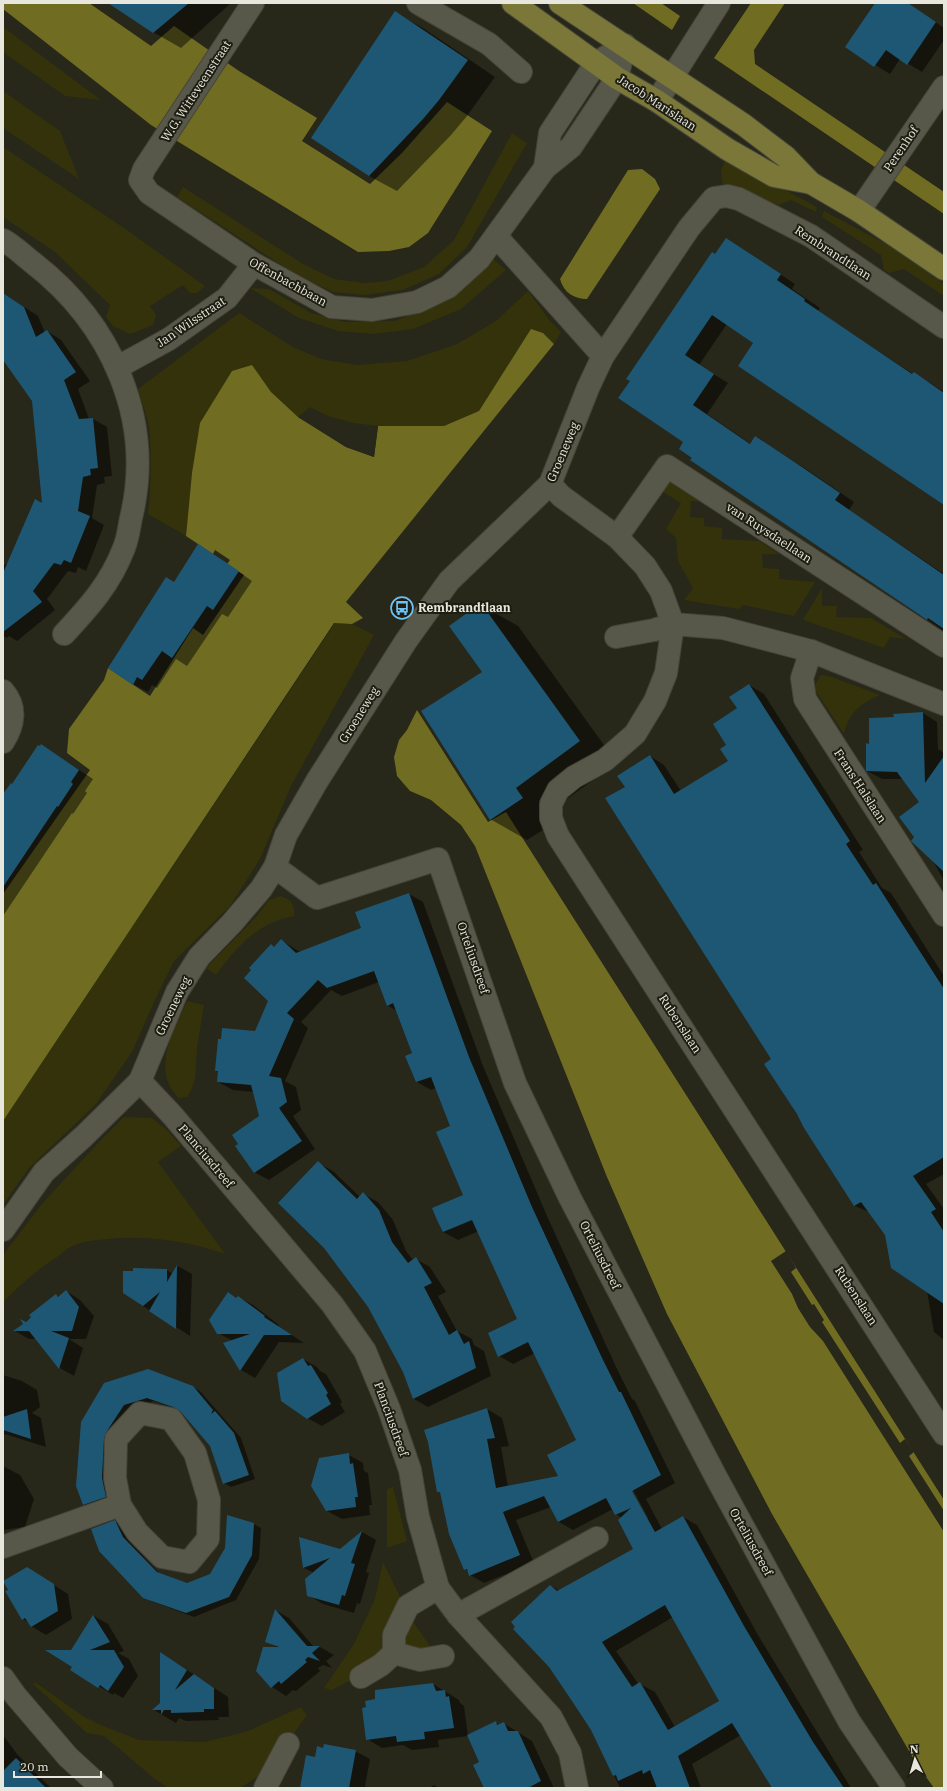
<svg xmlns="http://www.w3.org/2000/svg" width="947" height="1791" viewBox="0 0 947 1791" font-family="'IBM Plex Serif',serif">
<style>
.green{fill:#34320b}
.water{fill:#706d22}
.pier{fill:#27271a}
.shadow{fill:#0007;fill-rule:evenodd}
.building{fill:#1e5774;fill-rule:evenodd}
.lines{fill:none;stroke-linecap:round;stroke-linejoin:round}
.minor-casing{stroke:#444439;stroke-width:24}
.major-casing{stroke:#444439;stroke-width:24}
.minor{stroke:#58584a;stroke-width:22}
.major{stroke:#7a7739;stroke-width:22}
.labels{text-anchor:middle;stroke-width:4;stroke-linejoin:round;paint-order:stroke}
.street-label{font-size:12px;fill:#e7e7de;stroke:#1e1d11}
.poi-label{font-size:12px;font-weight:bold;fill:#e7e7de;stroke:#1e1d11;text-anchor:start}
</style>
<rect width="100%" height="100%" fill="#27271a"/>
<g class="green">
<polygon points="3,27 101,100 65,96 3,52"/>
<polygon points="3,91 60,131 79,179 3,128"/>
<polygon points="512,133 527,143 467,247 439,274 403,290 364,295 333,292 298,276 177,197 183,187 303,264 334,279 365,283 387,281 424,267 454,240"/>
<polygon points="3,147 124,228 205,286 197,293 190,293 183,285 150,306 156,315 153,325 130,334 113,326 106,317 110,305 55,252 3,217"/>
<polygon points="726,158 817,207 816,212 791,200 779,205 722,183 721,171"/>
<polygon points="824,211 890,246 944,284 944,296 904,269 889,273 884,270 881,255 822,217"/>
<polygon points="492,258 506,270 461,309 413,329 374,334 338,331 299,318 250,288 269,289 311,313 345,322 395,321 451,298"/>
<path d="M528 291 550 321 561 332 554 344 543 333 531 330 479 411 444 426H378L353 423 328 416 310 407 298 417 271 392 252 365 192 473 186 536 148 514C151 485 152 456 149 427 147 415 141 401 138 389L239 313 293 347 321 359 357 365 407 361 457 344 496 321Z"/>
<polygon points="669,482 676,482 703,502 691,501 690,517 704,518 704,526 722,528 722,539 759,541 779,554 762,554 763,568 779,569 779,579 815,582 794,616 743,605 739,609 684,600 693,588 678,561 676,538 666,529 681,503 660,490"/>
<polygon points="822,588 822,606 837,606 836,617 871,618 906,639 890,637 884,648 803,620"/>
<polygon points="335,623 352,624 374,635 291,786 260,859 230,906 174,961 155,1000 132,1052 96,1104 29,1168 3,1205 3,1116 173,866"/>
<path d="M821 675 829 676 880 695C860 704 849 712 844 734L816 691V683Z"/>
<path d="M281 896 291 901 294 909V916C259 922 236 947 216 975L206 968 256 917 269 900Z"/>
<path d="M187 1001 204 1005C202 1019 199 1034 197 1048 195 1065 198 1083 187 1097L178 1098C175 1093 170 1088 168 1082 158 1055 177 1025 187 1001Z"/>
<path d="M124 1117 152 1118 167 1130 181 1146 158 1162 225 1254C186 1241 149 1235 108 1239 97 1240 85 1241 75 1245 68 1247 63 1253 57 1257 37 1270 20 1285 3 1302V1255L41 1205 98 1143Z"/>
<polygon points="393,1487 407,1541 387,1548 387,1489"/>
<path d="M383 1562 402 1601C396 1616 385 1652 376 1662 369 1671 342 1685 331 1690L324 1688 354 1644 375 1599Z"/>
<polygon points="410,1617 434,1652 403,1644"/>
<polygon points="35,1682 83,1716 101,1725 139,1740 205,1742 248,1731 301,1707 307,1715 267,1771 240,1788 168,1788 155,1779 104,1736 87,1733 33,1684"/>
</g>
<g class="water">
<polygon points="3,3 89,3 151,46 174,26 239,71 317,118 302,141 370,184 402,153 447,102 492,131 428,233 409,247 389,251 358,252 151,125 3,9"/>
<polygon points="633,3 661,3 680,16 672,30"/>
<polygon points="751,3 785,3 754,50 755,64 944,192 944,214 714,58"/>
<path d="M642 169 655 179 660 189 587 299C574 299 564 293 560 279L628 170Z"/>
<polygon points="531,329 543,333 554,344 346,602 363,618 352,624 334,623 3,1121 3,894 90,770 67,753 69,729 104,680 108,668 150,696 193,628 203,635 244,575 227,564 230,560 215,550 213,554 186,536 192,473 200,423 232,371 252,365 271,392 298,417 346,447 374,457 378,426 444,426 479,411"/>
<polygon points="417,710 488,822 506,812 944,1500 944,1788 934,1788 916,1763 772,1514 667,1314 607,1177 475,846 461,825 431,800 410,791 397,776 394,757 399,740 407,730"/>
</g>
<g class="pier">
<polygon points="300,415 347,446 372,455 376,426 378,426 374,457 346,447 298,417"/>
<polygon points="786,1251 796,1268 791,1272 812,1305 814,1304 824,1320 822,1322 900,1443 905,1439 914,1452 909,1456 944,1511 944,1532 823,1341 810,1327 798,1308 792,1294 771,1261"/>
</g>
<g class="shadow">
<polygon points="110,3 231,3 181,48 153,32"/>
<polygon points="875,3 908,3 944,28 944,40 922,72 900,59 890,74 846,47"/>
<polygon points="395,13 423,28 495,77 467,116 451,135 397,191 369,176"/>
<polygon points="727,239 795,284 792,289 820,308 818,311 913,374 929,382 944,392 944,505 754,343 727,324 699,365 728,383 707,414 751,444 756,437 809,471 854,502 849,510 944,574 944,631 692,459 693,457 685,442 620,398"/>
<polygon points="3,293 38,316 45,333 47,331 61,340 90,381 78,389 89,419 93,419 107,427 112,476 104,477 105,483 97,485 92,518 104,525 86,571 78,567 76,573 68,571 47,599 55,610 17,641 9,636 7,638 3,636 3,566 9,562 43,505 33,401 3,358"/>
<polygon points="213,554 252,581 228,617 222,614 187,666 176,659 157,688 152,685 148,692 133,684 174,583"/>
<polygon points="481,605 518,626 617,763 553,809 559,820 527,840 490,819"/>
<polygon points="749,685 764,694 863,850 859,852 882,888 891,893 944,976 944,1174 926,1184 944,1209 944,1340 934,1332 927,1291 871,1213 855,1206 805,1128 772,1060 627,788 650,756 664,765 681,791 730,761 728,746 738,709"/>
<polygon points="923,713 937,722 938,749 944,753 944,881 932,859 915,837 921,802 904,779 882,779 867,771 870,745 895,718"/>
<polygon points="41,745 93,779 85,791 87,793 73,814 72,813 3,916 3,799"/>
<path d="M409 894 423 902 483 1066 547 1216 617 1369 632 1399 635 1401 675 1483 646 1499 662 1529 683 1517 697 1525 758 1635 851 1788H774L741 1735 692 1764 701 1788H620L592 1729 551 1586 560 1591 635 1549 622 1518 616 1514 613 1509 573 1530 559 1522 551 1507 516 1520 534 1563 484 1583 470 1575 469 1572 465 1569 442 1493 438 1491 429 1442 425 1431 487 1409 502 1418 509 1446 501 1447 508 1487 559 1477 578 1440 535 1353 513 1364 499 1356 519 1319 479 1231 458 1240 443 1232 464 1196 452 1126 436 1088 431 1090 417 1082 413 1054 397 1011 387 1005 379 982 342 996 331 990 301 1022 308 1028 285 1081 296 1087 301 1110 293 1116 315 1149 269 1180 254 1172 260 1117 254 1092 233 1090 218 1082 219 1072 216 1071 255 1032 269 1001 274 947 281 940 300 952 363 929ZM631 1486 648 1518H646L629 1487ZM673 1617 720 1702 675 1727 655 1692 640 1684 639 1685 616 1651Z"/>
<polygon points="318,1163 333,1171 360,1197 363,1194 378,1202 393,1220 406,1251 413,1260 416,1259 430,1267 446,1292 438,1296 457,1331 472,1339 474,1345 484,1351 491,1376 428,1407 414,1399 404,1372"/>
<polygon points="178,1266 192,1274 190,1336 143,1306 167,1270 173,1274"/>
<polygon points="66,1291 80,1300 94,1316 86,1339 69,1339 83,1348 74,1376 60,1368 37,1339 29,1339 15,1331 56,1295 59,1297"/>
<polygon points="238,1297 253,1305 279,1325 278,1326 304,1343 279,1342 255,1378 241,1370 233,1341 218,1333"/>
<polygon points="303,1359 317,1367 320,1371 326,1374 342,1402 340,1404 345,1412 322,1426 307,1418"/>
<polygon points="3,1375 22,1381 37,1390 40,1407 32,1413 41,1418 46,1447 5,1434 3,1436"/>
<polygon points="105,1384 192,1387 200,1391 241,1438 255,1479 231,1487 224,1483 211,1446 180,1410 154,1401 131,1409 112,1501 91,1509 84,1504"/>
<polygon points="349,1455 363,1463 364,1471 368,1473 372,1505 369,1505 370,1515 342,1519 327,1511"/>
<polygon points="3,1466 20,1475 34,1499 25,1527 3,1530"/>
<polygon points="115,1521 122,1525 130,1542 161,1575 187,1584 211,1575 254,1524 261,1528 259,1559 236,1600 194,1617 151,1601 144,1597"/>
<polygon points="362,1532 376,1540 366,1572 369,1573 360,1604 357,1603 354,1613 323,1604 308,1595 314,1573 304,1568 300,1538 341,1550"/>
<polygon points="41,1577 68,1594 72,1619 46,1635 31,1626 29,1623 23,1619 7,1592"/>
<polygon points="275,1610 289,1618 314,1647 320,1647 334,1655 326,1661 332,1668 323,1665 318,1668 320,1671 296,1691 293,1690 286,1696 272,1687 278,1648 266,1641"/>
<polygon points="94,1616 108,1624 124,1651 118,1653 129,1659 138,1676 123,1698 114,1693 113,1695 72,1669 73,1667 71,1651"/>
<polygon points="175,1662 228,1697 229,1717 218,1717 219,1720 186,1721 179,1718 176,1723 154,1710 161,1703"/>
<polygon points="433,1684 459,1700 460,1703 464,1706 468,1736 496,1723 500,1725 503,1723 532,1741 554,1788 486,1788 481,1763 468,1736 438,1740 439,1747 412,1750 403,1745 382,1748 367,1739"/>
<polygon points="3,1735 17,1754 51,1788 3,1788"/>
<polygon points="324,1749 355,1751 370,1759 365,1786 368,1788 301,1788 316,1758"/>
<polygon points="434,1785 439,1788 429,1788"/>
</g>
<g class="building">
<polygon points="108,3 189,3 153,33"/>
<polygon points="875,3 908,3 936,22 907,65 886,50 874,67 845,47"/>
<polygon points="395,11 468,60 439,100 423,119 369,176 311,138"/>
<polygon points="726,238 781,274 777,280 805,299 804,301 912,374 914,372 944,393 944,505 738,366 753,343 712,315 685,355 714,374 693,405 750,444 755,436 793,461 840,493 835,500 944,575 944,629 928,618 927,620 917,613 690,460 692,458 679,449 683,442 618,398 630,381 626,379 712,252 715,254"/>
<polygon points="3,293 24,307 36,337 47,330 76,372 64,380 79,419 93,418 98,468 90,469 91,475 83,477 78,511 90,516 71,563 64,560 61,565 54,563 33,591 42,602 3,632 3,573 35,499 42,503 32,401 3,360"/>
<polygon points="198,544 239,571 213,610 207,606 172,658 162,651 142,680 137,677 133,685 108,668 166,577 174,582"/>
<polygon points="481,603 580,741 516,788 523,798 490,820 421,711 482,672 449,626"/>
<polygon points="749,684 850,841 846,844 873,885 876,883 944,989 944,1157 913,1176 936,1209 931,1212 944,1232 944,1304 891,1268 885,1235 861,1202 854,1206 804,1128 797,1114 764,1064 771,1059 605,798 625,787 617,776 650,755 674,794 728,761 720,749 726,745 713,724 737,708 729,697"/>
<polygon points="923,712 925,783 944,756 944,872 911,841 914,837 899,817 919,802 897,772 866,771 866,743 869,744 869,718 894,717 893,714"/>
<polygon points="41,744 79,770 71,782 73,784 58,807 57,806 3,887 3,794 11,783 12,784 38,745 40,746"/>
<path d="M409 893 469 1057 532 1207 603 1360 619 1392H621L661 1475 632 1491 655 1532 683 1516 744 1626 813 1742 844 1788H772L732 1723 678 1756 690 1788H657L650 1770 643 1774 642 1770 618 1781 616 1775 613 1776 591 1730 572 1701 549 1667 513 1629 515 1627 511 1622 550 1585 557 1591 633 1549 618 1520 631 1508 615 1515 606 1498 558 1522 544 1496 503 1512 520 1555 469 1576 467 1569 464 1570 449 1534 440 1492H437L428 1442 424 1430 487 1408 495 1438 487 1439 496 1488 558 1476 547 1455 576 1440 528 1342 498 1357 488 1333 517 1319 472 1220 443 1232 437 1220 432 1208 463 1195 436 1132 450 1126 431 1077 416 1082 405 1056 412 1053 393 1003 387 1006 374 971 327 988 318 980 287 1013 294 1019 269 1076 281 1078 287 1102 279 1108 302 1141 254 1173 235 1146 238 1144 232 1135 259 1116 255 1100 251 1085 217 1082 218 1071H215L218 1039H221L222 1028 255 1031 268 1001 244 978 251 970 249 968 271 944 274 947 281 939 296 953 361 928 355 912ZM665 1605 719 1701 668 1730 640 1682 632 1687 602 1642Z"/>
<polygon points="318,1161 357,1199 363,1192 379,1210 392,1242 408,1263 416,1257 432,1283 424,1287 449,1335 457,1330 464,1344 469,1341 476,1368 413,1399 403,1372 368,1307 324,1248 278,1203"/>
<polygon points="177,1265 176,1329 149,1311 160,1292 143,1306 123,1293 123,1271 133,1271 133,1268 167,1269 167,1282"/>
<polygon points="66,1290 79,1307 72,1331 51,1331 69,1338 59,1369 29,1331 13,1331 23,1324 20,1319 26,1322 31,1317 29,1315 56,1294 58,1297"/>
<polygon points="228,1292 236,1298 238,1296 265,1316 264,1317 292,1335 264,1335 240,1371 223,1343 250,1334 217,1334 209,1320"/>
<polygon points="303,1358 308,1366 311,1365 328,1393 326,1395 331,1404 307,1419 281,1401 277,1373"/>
<polygon points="148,1369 193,1386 213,1410 211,1414 215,1411 234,1433 249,1475 223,1484 210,1446 181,1412 173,1407 147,1398 124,1405 107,1431 104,1439 102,1478 106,1497 83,1505 76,1486 81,1422 104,1383"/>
<polygon points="27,1409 31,1439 3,1430 3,1417"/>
<polygon points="349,1453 350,1464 353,1463 358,1497 355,1497 356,1507 326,1511 311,1486 319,1458"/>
<polygon points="227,1515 254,1523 252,1555 229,1597 186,1613 143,1598 99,1551 91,1529 115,1520 123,1537 157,1572 187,1583 210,1574 225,1548"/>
<polygon points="362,1531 351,1563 355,1564 345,1596 342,1595 339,1605 307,1596 305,1579 330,1558 303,1568 299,1537 340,1549"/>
<polygon points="27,1567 54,1584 58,1611 31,1627 25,1618 22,1620 5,1591 8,1590 3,1581"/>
<polygon points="275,1609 307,1646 320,1646 312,1653 320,1661 308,1657 305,1660 307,1662 281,1684 279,1681 271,1688 256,1671 263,1647 279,1647 265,1642"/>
<polygon points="93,1615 110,1642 90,1650 114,1650 124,1667 108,1691 100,1685 98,1688 70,1670 72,1667 45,1650 71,1650"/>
<polygon points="160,1652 187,1670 175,1690 194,1674 214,1688 214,1709 204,1709 204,1712 171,1713 171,1710 164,1710 161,1715 161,1710 152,1710 160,1703"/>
<polygon points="433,1683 436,1691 445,1690 446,1697 449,1696 454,1728 424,1732 425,1739 397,1742 396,1736 366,1740 362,1708 366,1707 365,1701 375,1699 375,1690"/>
<polygon points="496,1721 497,1725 504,1722 508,1731 518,1731 541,1781 528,1788 484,1788 473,1765 479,1762 467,1735"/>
<polygon points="324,1744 356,1750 349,1788 300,1788 306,1755 315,1757 317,1746 323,1748"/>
<polygon points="16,1758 46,1788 3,1788 3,1771"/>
</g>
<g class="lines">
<g class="minor-casing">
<g id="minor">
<polyline points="253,3 144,169 140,180 149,193 254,264 332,307 372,310 417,302 448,287 479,259 545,168 571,147 617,78 625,45"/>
<polyline points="418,3 489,44 521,72"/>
<polyline points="657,101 719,3"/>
<polyline points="545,168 550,133 596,63 612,53"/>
<polyline points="859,211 944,87"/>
<polyline points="496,236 603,356"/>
<path d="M3 240C13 245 23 255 32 262 111 323 155 419 131 518 129 528 128 538 124 548 110 584 90 606 64 634"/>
<polyline points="118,367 169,339 227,298 254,264"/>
<polyline points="550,484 561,496 617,537 645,566 661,591 673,624 723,628 811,651 944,704"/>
<polyline points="617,537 667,466 944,646"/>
<polyline points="616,637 654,630 673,624 666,673 655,701 635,734 605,760 574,777 558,790 551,804 551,818 558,836 944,1434"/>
<polyline points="811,651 802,678 805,699 944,915"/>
<path d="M3 691C17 707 14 725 3 742"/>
<polyline points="275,867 317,898 438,859 515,1083 570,1198 716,1477 849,1721 894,1788"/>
<polyline points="140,1081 173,1116 332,1304 365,1351 389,1409 410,1470 418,1517 438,1588 458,1615 551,1717 570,1753 577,1788"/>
<polyline points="3,1230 44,1172 83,1137 140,1081 177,992 199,957 232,923 261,889 275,867 286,835 317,781 406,641 449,581 550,484 588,388 603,356 689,228 714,198 727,196 739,199 811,236 944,327"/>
<polygon points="140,1413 171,1419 195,1453 209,1500 208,1539 189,1562 162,1557 137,1532 120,1505 115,1478 116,1439"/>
<polyline points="3,1547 120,1505"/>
<polyline points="458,1615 597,1538"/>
<polyline points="394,1653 394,1635 408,1606 438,1588"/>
<polyline points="361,1677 381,1665 394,1653 420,1660 443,1656"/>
<polyline points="3,1678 15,1695 68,1757 102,1788"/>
<polyline points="265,1788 288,1744"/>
</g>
</g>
<g class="major-casing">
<g id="major">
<polyline points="513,3 617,78 657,101 727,149 774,176 811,183"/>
<polyline points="560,3 744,125 786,157 811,183 859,211 944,269"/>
</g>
</g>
<use href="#minor" class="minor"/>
<use href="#major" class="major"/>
</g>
<defs>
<g id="bus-ring" transform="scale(1.15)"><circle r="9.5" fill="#1e1d11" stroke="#6dc2f3" stroke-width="1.5"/><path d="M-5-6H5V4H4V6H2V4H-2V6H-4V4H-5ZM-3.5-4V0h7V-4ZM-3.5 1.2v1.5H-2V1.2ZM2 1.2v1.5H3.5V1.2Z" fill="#6dc2f3"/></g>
</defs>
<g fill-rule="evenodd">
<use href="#bus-ring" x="402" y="608"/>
</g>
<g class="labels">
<g class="street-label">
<text transform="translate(196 91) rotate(-57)" y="4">W.G. Witteveenstraat</text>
<text transform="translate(657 103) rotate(33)" y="4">Jacob Marislaan</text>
<text transform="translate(901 149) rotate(-56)" y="4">Perenhof</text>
<text transform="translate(833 253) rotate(33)" y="4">Rembrandtlaan</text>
<text transform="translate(288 282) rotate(29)" y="4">Offenbachbaan</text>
<text transform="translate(191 322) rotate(-34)" y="4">Jan Wilsstraat</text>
<text transform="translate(563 452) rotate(-67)" y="4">Groeneweg</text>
<text transform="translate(769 533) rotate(33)" y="4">van Ruysdaellaan</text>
<text transform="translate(359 715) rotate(-58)" y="4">Groeneweg</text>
<text transform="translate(860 786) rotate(57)" y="4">Frans Halslaan</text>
<text transform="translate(473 958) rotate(71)" y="4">Orteliusdreef</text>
<text transform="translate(173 1006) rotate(-64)" y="4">Groeneweg</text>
<text transform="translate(680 1024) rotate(57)" y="4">Rubenslaan</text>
<text transform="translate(206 1156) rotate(50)" y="4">Planciusdreef</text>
<text transform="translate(600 1255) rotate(63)" y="4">Orteliusdreef</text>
<text transform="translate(856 1296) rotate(57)" y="4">Rubenslaan</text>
<text transform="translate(391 1419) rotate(70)" y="4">Planciusdreef</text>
<text transform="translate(751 1542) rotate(61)" y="4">Orteliusdreef</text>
</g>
<g class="poi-label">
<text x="418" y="612">Rembrandtlaan</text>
</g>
</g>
<rect width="947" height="1791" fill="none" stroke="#e7e7de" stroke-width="8"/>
<g transform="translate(915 1759) rotate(355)" stroke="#1e1d11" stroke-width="3" paint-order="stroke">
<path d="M0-3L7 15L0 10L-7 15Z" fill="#e7e7de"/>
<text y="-6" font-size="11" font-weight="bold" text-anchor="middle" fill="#e7e7de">N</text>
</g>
<path d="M14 1771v6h87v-6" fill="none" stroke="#e7e7de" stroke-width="2"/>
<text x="20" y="1771" font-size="12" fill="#e7e7de" stroke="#1e1d11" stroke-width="3" paint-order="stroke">20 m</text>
</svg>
